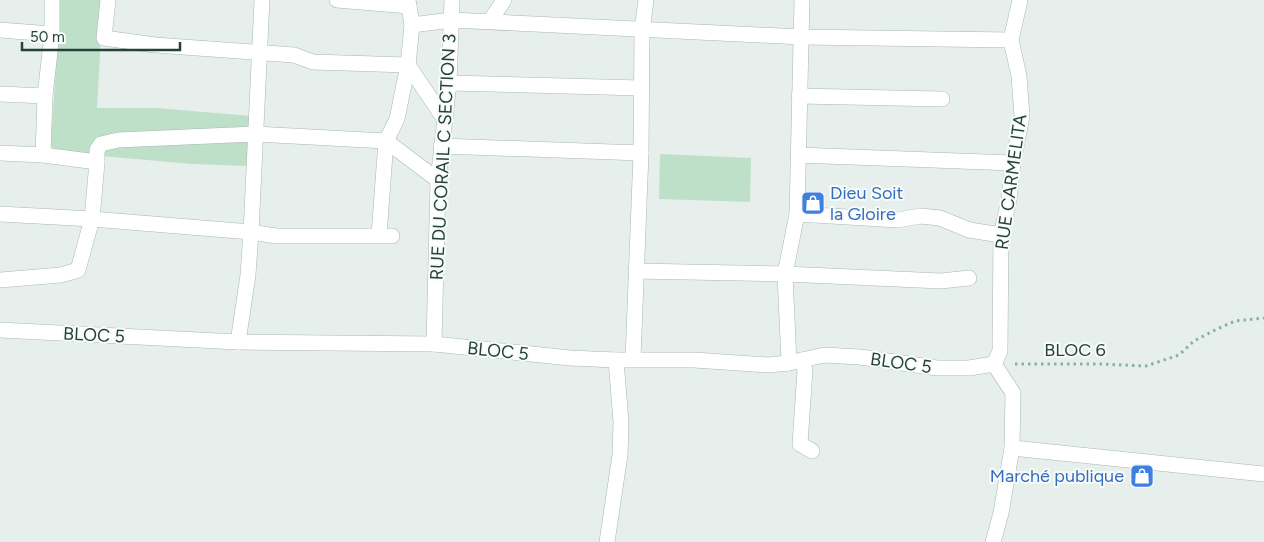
<svg xmlns="http://www.w3.org/2000/svg" width="1264" height="542" viewBox="0 0 1264 542" font-family="Figtree,sans-serif">
<style>
.green{fill:#bfe0c8}
.lines{fill:none;stroke-linecap:round;stroke-linejoin:round}
.minor-casing{stroke:#a8b8b2;stroke-width:16}
.path{stroke:#86b3a5;stroke-width:3;stroke-dasharray:2.5 4;stroke-linecap:butt}
.minor{stroke:#fff;stroke-width:15}
.labels{text-anchor:middle;stroke-width:4;stroke-linejoin:round;paint-order:stroke}
.street-label{font-size:18px;fill:#24423a;stroke:#f7fbf9}
.shop-label{font-size:18px;fill:#366cbe;stroke:#f7fbf9;text-anchor:start}
</style>
<rect width="100%" height="100%" fill="#e6efeb"/>
<g class="green">
<polygon points="60,0 103,0 97,108 156,108 251,116 247,166 192,164 56,152 51,145"/>
<polygon points="660,154 751,158 750,202 659,199"/>
</g>
<g class="lines">
<g class="minor-casing">
<g id="minor">
<polyline points="108,0 104,38 155,45 294,55 313,62 408,65 445,120"/>
<polyline points="262,0 251,232 276,236 392,236"/>
<polyline points="337,0 409,6"/>
<polyline points="490,21 504,0"/>
<polyline points="412,25 451,20 801,37 1011,40"/>
<polyline points="0,30 52,34 52,0"/>
<polyline points="449,83 641,88"/>
<polyline points="0,94 45,96 52,34"/>
<polyline points="799,96 942,99"/>
<polyline points="441,146 641,153"/>
<polyline points="0,153 43,155 45,96"/>
<polyline points="43,155 97,162 92,219 251,232 248,275 238,342"/>
<polyline points="798,155 1013,163"/>
<polyline points="97,162 97,150 101,144 118,140 255,134 386,141 438,180"/>
<polyline points="0,214 92,219 78,270 61,275 0,280"/>
<polyline points="797,214 898,220 920,216 940,218 969,230 1001,235"/>
<polyline points="379,235 386,141 397,119 408,65 412,25 408,0"/>
<polyline points="636,271 785,274 941,281 969,278"/>
<polyline points="0,330 238,342 434,344 570,358 616,360 694,360 768,365 789,363 824,355 860,357 937,368 969,368 994,364"/>
<polyline points="434,344 438,180 449,83 452,0"/>
<polyline points="633,359 641,153 642,31 646,0"/>
<polyline points="802,360 805,370 800,444 812,451"/>
<polyline points="789,363 785,274 797,214 802,0"/>
<polyline points="994,364 1000,351 1001,235 1009,200 1013,163 1022,116 1019,76 1011,40 1020,0"/>
<polyline points="1012,448 1264,474"/>
<polyline points="607,542 620,455 621,422 616,360"/>
<polyline points="993,542 1001,513 1012,448 1013,393 994,364"/>
</g>
</g>
<polyline class="path" points="1015,364 1100,364 1146,366 1179,355 1194,341 1215,330 1235,321 1264,318"/>
<use href="#minor" class="minor"/>
</g>
<defs>
<g id="shop-square" transform="scale(1.25)"><rect x="-9" y="-9" width="18" height="18" rx="4" fill="#3f7fe0" stroke="#f7fbf9"/><path d="M-5-2.5h2.3a2.7 3.5 0 0 1 5.4 0H5L5.5 6h-11ZM-1.5-2.5h3a1.5 2.3 0 0 0-3 0Z" fill="#fff"/></g>
</defs>
<g fill-rule="evenodd">
<use href="#shop-square" x="813" y="203"/>
<use href="#shop-square" x="1142" y="476"/>
</g>
<g class="labels">
<g class="street-label">
<text transform="translate(443 157) rotate(-87)" y="6">RUE DU CORAIL C SECTION 3</text>
<text transform="translate(1011 182) rotate(-82)" y="6">RUE CARMELITA</text>
<text transform="translate(94 335) rotate(3)" y="6">BLOC 5</text>
<text x="1075" y="356">BLOC 6</text>
<text transform="translate(498 351) rotate(6)" y="6">BLOC 5</text>
<text transform="translate(901 363) rotate(8)" y="6">BLOC 5</text>
</g>
<g class="shop-label">
<text x="830" y="199">Dieu Soit<tspan x="830" dy="21">la Gloire</tspan></text>
<text x="1124" y="482" text-anchor="end">Marché publique</text>
</g>
</g>
<path d="M22 42v8h158v-8" fill="none" stroke="#24423a" stroke-width="2.5"/>
<text x="30" y="42" font-size="15" fill="#24423a" stroke="#f7fbf9" stroke-width="4" paint-order="stroke">50 m</text>
</svg>
